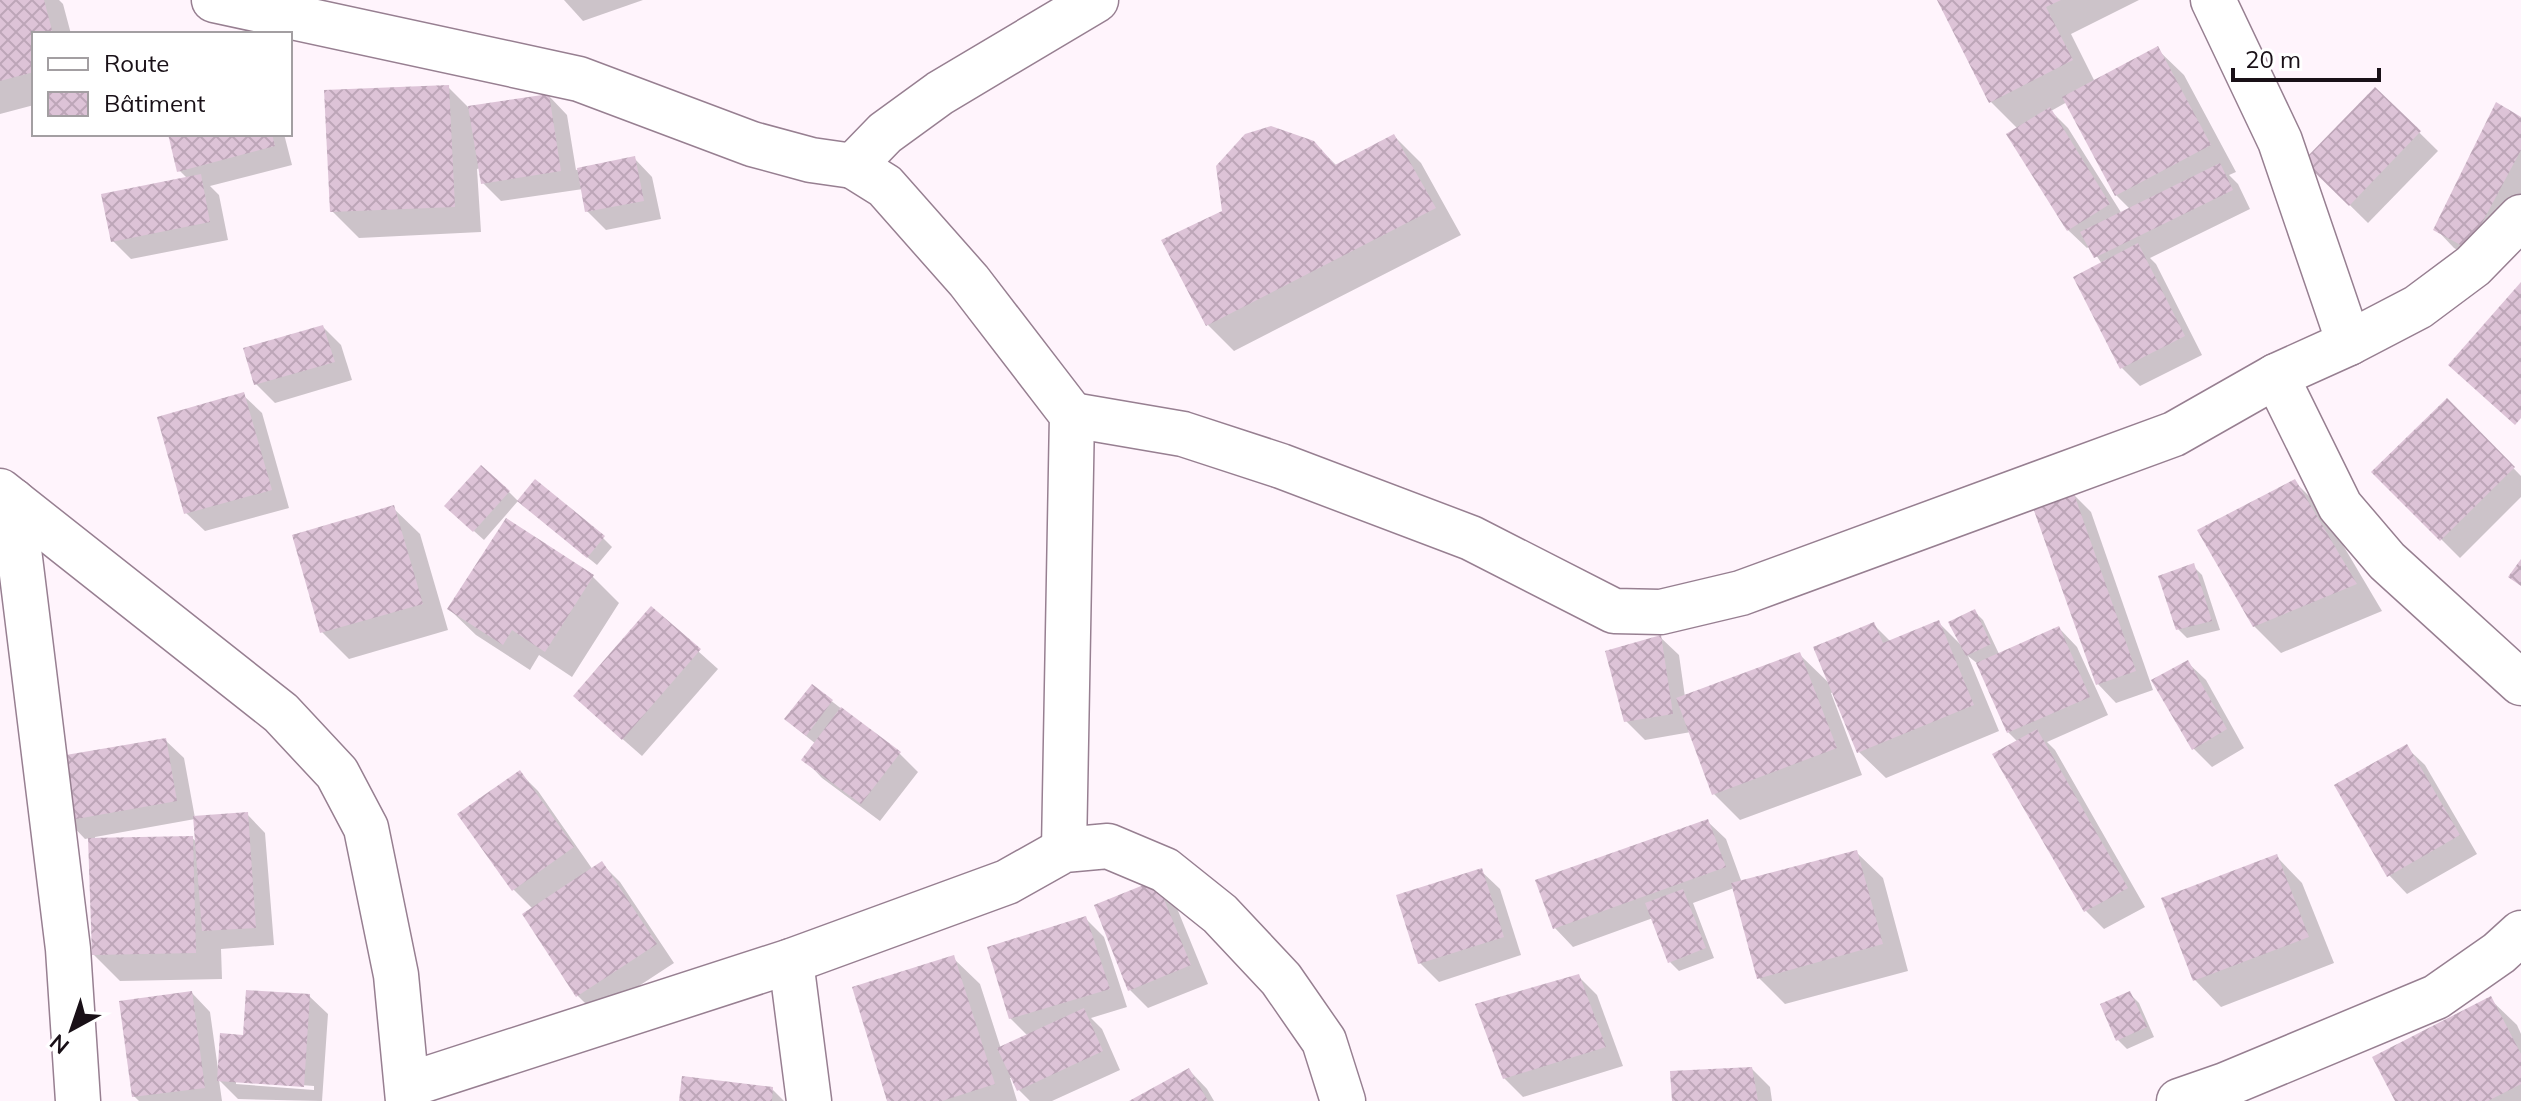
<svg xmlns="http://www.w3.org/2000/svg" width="2521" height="1101" viewBox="0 0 2521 1101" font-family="Mulish,sans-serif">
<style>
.shadow{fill:#0003;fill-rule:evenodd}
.building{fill:url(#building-cross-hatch)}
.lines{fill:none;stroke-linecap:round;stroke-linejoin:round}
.street-casing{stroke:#977f91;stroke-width:47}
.street{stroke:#fff;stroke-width:44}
</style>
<defs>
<pattern id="building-cross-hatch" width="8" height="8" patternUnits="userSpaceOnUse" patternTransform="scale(2)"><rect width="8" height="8" fill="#ddc3d7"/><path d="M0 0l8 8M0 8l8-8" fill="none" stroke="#bda6b8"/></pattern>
</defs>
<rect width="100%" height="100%" fill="#fff4fc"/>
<g class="shadow">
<polygon points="0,0 59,0 63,4 71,34 34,34 34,105 0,114"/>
<polygon points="564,0 643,0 583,21"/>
<path d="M1939 0H2139L2071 34 2095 82 2157 49 2184 75 2236 172 2229 175 2238 184 2250 209 2150 258 2156 264 2202 355 2140 386 2122 368 2102 264 2090 246 2087 248 2068 230 2018 129 1991 102ZM2067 102 2116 195 2131 210 2122 214 2068 128 2051 111Z"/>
<polygon points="448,87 469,108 549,96 567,115 576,170 634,158 652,177 661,219 606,230 587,211 583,189 501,201 483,183 480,168 477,169 481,232 359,238 332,211"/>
<polygon points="2375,89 2438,151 2368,223 2305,161"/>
<polygon points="2521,119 2521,202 2487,266 2454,248 2436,229"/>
<polygon points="170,134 284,134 292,165 210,186 219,195 228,240 131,259 113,241 188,179 179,170"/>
<polygon points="1394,136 1421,163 1461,235 1234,351 1207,324 1224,212 1313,142 1337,166"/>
<polygon points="323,327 341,345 352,380 275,403 256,384"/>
<polygon points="243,395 262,413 289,508 205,531 186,513"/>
<polygon points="2447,400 2521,476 2521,497 2460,558 2374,472"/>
<polygon points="2294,481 2321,508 2382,611 2281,653 2254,626"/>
<polygon points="509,492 518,501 484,540 456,515"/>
<polygon points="2072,493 2091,512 2153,690 2116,703 2098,684"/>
<polygon points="393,508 420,534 448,630 349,659 322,632"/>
<polygon points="529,510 603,538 612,547 597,565"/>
<polygon points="506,521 593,577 619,603 572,677 539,655 530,670 476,635 449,609"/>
<polygon points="2193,566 2202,575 2220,630 2187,638 2178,629"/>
<polygon points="651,609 718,669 642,756 594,714"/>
<polygon points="1974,611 1983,620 1999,654 2059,628 2077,647 2108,715 2047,742 2055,750 2145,907 2104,929 2086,911 2018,742 2008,732 1978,664 1968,656 1999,731 1886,778 1859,752 1834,692 1831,693 1862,775 1740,820 1713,793 1691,732 1645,740 1626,721 1660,637 1679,655 1685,697 1799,654 1832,686 1873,624 1891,642 1938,622 1962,646"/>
<polygon points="2187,662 2206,680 2244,748 2212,767 2193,748"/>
<polygon points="812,686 900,754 918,772 880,821 822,778 804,759 816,744 796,728"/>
<path d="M165 740 184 758 195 818 247 814 265 833 274 945 221 949 222 979 120 981 94 955 90 838 85 839 67 820ZM195 819 197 842 192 838 95 839V837Z"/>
<polygon points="2406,747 2425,765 2477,854 2407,894 2389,875"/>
<polygon points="519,772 538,791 593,870 602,864 620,882 674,963 596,1014 578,996 524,915 533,909 514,890 460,814"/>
<polygon points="1707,821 1726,839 1742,883 1856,852 1883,878 1908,971 1785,1004 1759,978 1734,888 1693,903 1714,958 1679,971 1670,962 1653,918 1573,947 1555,928"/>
<polygon points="2276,856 2302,883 2334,963 2221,1007 2195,980"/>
<polygon points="1481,871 1500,889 1521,955 1439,982 1420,963"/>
<polygon points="1156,882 1174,901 1208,984 1148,1008 1130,990"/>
<polygon points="1086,919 1104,937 1127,1007 1091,1018 1102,1029 1120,1070 1052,1101 1030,1101 1018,1089 1013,1077 1010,1078 1017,1101 889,1101 953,958 980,984 1001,1049 1028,1036 1010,1018"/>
<polygon points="1578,976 1597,995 1623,1066 1523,1097 1504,1078"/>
<path d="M192 993 210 1012 218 1069 245 1037 309 996 328 1014 322 1101 238 1099 219 1080 222 1101H139L134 1096ZM236 1080 314 1086V1090L236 1084Z"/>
<polygon points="2130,994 2139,1003 2154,1037 2127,1049 2118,1040"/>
<polygon points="2490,999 2517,1025 2521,1034 2521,1101 2397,1101"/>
<polygon points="1752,1069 1770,1087 1772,1101 1674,1101"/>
<polygon points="1189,1070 1207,1089 1214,1101 1134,1101"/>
<polygon points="772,1089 784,1101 681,1101"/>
</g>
<g class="building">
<polygon points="0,0 44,0 53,34 34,34 34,72 0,81"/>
<polygon points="1937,0 2061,0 2046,7 2073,60 1989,103"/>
<polygon points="2158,46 2211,145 2115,196 2062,97"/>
<polygon points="449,85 455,207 330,212 324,90"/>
<polygon points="2375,87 2421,131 2349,206 2303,161"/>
<polygon points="549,94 561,171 481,184 468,106"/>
<polygon points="2496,102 2521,117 2521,150 2468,249 2433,230"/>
<polygon points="2050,107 2110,204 2067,231 2006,134"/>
<polygon points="1271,126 1314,141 1335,165 1394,134 1436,208 1206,326 1161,240 1222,211 1216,166 1245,134"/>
<polygon points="168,134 272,134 275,146 177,172"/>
<polygon points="635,156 644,201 585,212 577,168"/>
<polygon points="2220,163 2233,190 2094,258 2080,232"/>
<polygon points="201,174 210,222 111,242 101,194"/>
<polygon points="2138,243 2185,336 2120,369 2073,277"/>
<polygon points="2521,282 2521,418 2515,425 2448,365"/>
<polygon points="323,325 335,362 254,385 243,348"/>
<polygon points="244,392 272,490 184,514 157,417"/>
<polygon points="2447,398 2515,467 2440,541 2371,472"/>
<polygon points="481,465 510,491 473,532 444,506"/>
<polygon points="535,479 605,536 587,558 517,501"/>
<polygon points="2295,479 2357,584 2253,627 2197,530"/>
<polygon points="2073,491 2136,671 2096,685 2032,505"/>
<polygon points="394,505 423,604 320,633 292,535"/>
<polygon points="506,518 594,575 545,652 512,630 503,645 447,609"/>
<polygon points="2521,559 2521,586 2508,577"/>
<polygon points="2194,563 2212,621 2176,630 2158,576"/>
<polygon points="651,606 701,649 622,740 573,696"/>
<polygon points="1975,609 1991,644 1966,656 1948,622"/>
<polygon points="1939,620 1974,705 1857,753 1813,647 1874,622 1883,643"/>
<polygon points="2059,626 2090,697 2007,733 1976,663"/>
<polygon points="1661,635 1673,714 1624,722 1605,651"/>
<polygon points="1800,652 1837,748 1712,795 1676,698"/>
<polygon points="2188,660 2227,729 2192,750 2151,680"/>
<polygon points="812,684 833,700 806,736 784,719"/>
<polygon points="841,707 901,752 861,804 801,760"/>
<polygon points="2037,729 2128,888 2084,912 1992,754"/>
<polygon points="166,738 177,801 65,821 54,757"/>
<polygon points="2407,744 2460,835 2387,877 2334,785"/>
<polygon points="520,770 574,847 512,891 457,814"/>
<polygon points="248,812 256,928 202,931 193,816"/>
<polygon points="1708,819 1726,867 1553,929 1535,880"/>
<polygon points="193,836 196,953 92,955 88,838"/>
<polygon points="1857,850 1883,944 1757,979 1731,883"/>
<polygon points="2277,854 2309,937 2193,981 2161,898"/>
<polygon points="602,861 657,944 576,997 522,914"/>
<polygon points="1482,868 1504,937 1418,964 1396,895"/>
<polygon points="1156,880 1191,965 1128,991 1094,905"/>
<polygon points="1683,889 1706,948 1668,963 1645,903"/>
<polygon points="1086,916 1110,989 1009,1019 987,947"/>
<polygon points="954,955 995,1084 942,1101 887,1101 852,987"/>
<polygon points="1579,974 1606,1047 1503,1079 1475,1004"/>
<polygon points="246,990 310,994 304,1087 217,1081 220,1033 243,1035"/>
<polygon points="192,991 205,1088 132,1097 119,1001"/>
<polygon points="2130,991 2147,1027 2116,1041 2100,1004"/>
<polygon points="2491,996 2521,1054 2521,1084 2488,1101 2395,1101 2372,1057"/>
<polygon points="1084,1008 1103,1051 1017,1091 997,1048"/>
<polygon points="1752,1067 1758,1101 1672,1101 1670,1071"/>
<polygon points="1189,1068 1208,1101 1129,1101"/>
<polygon points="682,1076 773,1087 772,1101 679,1101"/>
</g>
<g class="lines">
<g class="street-casing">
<g id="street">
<polyline points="214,0 579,79 752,144 811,160 853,166"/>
<polyline points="2213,0 2280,141 2349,343"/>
<polyline points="2276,376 2340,506 2387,561 2521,683"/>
<polyline points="1072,415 1183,434 1281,466 1471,538 1614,611 1661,612 1741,593 2174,434 2276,376 2349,343 2418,307 2473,266 2521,217"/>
<polyline points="0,491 281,713 337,773 366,828 396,975 408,1101"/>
<polyline points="13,501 68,949 78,1101"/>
<polyline points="1064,850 1072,415 969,281 885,186 853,166 885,133 940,93 1096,0"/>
<polyline points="791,961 809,1101"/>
<polyline points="408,1085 791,961 1007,882 1064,850 1108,846 1165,870 1220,914 1281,979 1324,1041 1343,1101"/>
<polyline points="2179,1101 2225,1085 2436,997 2499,953 2521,933"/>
</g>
</g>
<use href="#street" class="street"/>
</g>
<rect x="32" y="32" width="260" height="104" fill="#ffffff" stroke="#a39fa2" stroke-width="2"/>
<rect x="48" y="58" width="40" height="12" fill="#ffffff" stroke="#a39fa2" stroke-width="2"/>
<text x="104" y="72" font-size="24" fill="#191017">Route</text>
<rect x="48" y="92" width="40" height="24" fill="url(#building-cross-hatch)" stroke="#a39fa2" stroke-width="2"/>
<text x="104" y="112" font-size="24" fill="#191017">Bâtiment</text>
<g transform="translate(72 1029) rotate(220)" stroke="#ffffff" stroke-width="6" paint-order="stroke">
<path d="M0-6L14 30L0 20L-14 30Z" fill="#191017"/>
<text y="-12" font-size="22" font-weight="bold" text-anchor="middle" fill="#191017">N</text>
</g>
<path d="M2233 68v12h146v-12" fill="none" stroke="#191017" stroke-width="4"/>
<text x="2245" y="68" font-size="24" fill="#191017" stroke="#ffffff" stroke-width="6" paint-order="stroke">20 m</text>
</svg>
